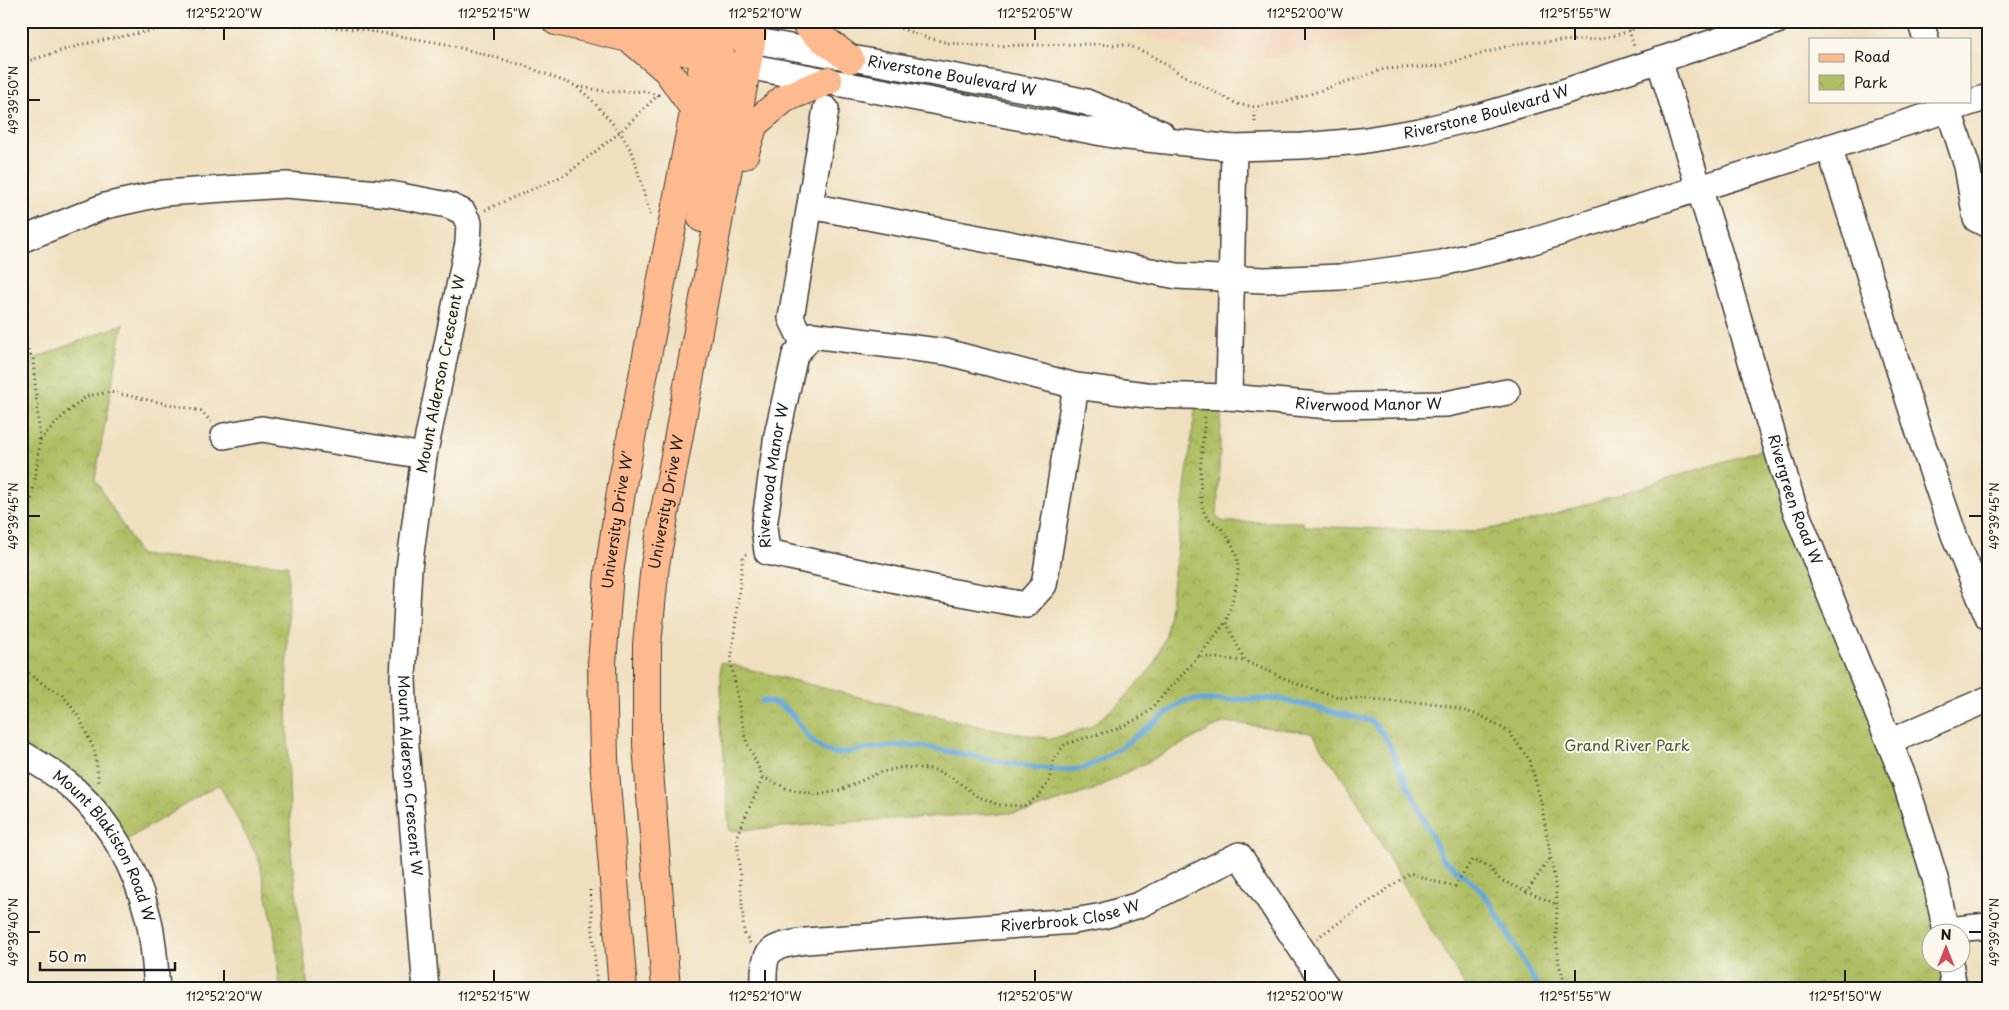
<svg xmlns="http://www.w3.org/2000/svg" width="2009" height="1010" viewBox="0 0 2009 1010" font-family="'Playpen Sans',sans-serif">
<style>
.built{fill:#f3d4be}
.park{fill:url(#park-crowns);stroke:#656d3f}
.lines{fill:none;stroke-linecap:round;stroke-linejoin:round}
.stream{stroke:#65a7d9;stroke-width:5.5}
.minor-casing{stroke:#3c3934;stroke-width:28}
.major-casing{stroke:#3c3934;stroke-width:30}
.path{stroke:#3c3934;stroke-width:3;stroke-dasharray:1 4;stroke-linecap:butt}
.minor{stroke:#fff;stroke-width:25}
.major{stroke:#fcba8e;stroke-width:28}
.ticks{fill:none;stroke:#1c1c1c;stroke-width:2}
.labels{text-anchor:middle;stroke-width:4;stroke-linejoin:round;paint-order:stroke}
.street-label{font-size:15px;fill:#1c1c1c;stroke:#fbf7ec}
.park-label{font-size:15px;fill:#4f5534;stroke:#fbf7ec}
.neatline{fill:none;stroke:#1c1c1c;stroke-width:2}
.ticks-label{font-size:12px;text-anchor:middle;fill:#1c1c1c}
</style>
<defs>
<pattern id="park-crowns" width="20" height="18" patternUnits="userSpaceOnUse" patternTransform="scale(1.25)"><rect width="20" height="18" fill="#aebe62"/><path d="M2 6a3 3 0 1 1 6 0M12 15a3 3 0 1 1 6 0" fill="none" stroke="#95a354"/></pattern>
</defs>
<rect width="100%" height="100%" fill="#fbf7ec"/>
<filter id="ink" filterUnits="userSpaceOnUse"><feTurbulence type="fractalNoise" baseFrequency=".02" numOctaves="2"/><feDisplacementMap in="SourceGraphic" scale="10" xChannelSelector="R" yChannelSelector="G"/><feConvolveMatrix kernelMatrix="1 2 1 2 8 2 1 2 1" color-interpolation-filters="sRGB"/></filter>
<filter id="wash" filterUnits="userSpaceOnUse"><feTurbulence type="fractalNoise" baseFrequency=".0096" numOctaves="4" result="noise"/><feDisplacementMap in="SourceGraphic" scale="20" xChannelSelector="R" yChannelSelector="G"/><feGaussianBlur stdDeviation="1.12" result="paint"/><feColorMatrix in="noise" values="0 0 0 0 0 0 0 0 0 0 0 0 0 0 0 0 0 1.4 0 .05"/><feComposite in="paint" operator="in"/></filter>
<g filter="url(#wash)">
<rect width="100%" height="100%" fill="#efdfbe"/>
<polygon class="built" points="1084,21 1443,21 1254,61"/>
<g class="park">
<polygon points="123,324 95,479 140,555 288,565 287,706 291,852 308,989 280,989 274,929 259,860 219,784 118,845 21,753 21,365 33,359"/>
<polygon points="1197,396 1222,397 1217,517 1223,522 1303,522 1304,526 1470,532 1518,524 1546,517 1776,445 1946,932 1932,932 1932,962 1950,963 1954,989 1467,989 1403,884 1357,800 1312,733 1225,722 1093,790 1028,812 890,819 729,831 721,710 721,662 886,704 983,727 1051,739 1090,727 1121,702 1153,666 1166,635"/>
</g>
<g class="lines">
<path class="stream" d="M762 701C801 702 797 742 831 752 842 755 854 751 865 749 881 747 901 744 918 746 953 750 1058 779 1086 767 1122 751 1151 723 1184 701L1193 700 1279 699 1371 721 1385 736 1442 858 1478 887 1493 907 1539 989"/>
</g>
</g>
<g filter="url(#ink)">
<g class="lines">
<g class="minor-casing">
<g id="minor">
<polyline points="1920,21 1926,39"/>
<path id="s1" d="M751 40 1040 92 1086 102 1161 133"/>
<path id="s2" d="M1659 60 1720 255 1793 504 1905 781 1935 878 1946 932"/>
<path id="s3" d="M747 66 1118 136 1234 148 1302 146 1360 141 1420 131 1481 116 1554 95 1777 21"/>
<polyline points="1946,101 1967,166 1976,219 1988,225"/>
<polyline points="1829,147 1919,433 1954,535 1988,617"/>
<polyline points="810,206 1177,276 1264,280 1340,277 1442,263 1527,243 1988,97"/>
<path id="s4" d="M21 240 105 206 164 193 286 185 390 194 448 205 463 212 466 218 469 223 468 243 424 456 409 568 403 678 406 747 426 989"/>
<polyline points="804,345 791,318 826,109"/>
<path id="s5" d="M1076 386 1044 585 1026 605 938 589 767 552 764 527 777 435 795 355 812 335 946 352 1076 386 1146 395 1229 397 1329 406 1446 404 1507 392"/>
<polyline points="1229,397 1234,148"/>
<polyline points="224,436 262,429 424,456"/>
<polyline points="1889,742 1988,699"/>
<path id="s6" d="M21 753C39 764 59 775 75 790 111 823 136 869 148 917 154 940 155 965 157 989"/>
<polyline points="1946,930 1988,926"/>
<polyline points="1950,962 1954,989"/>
<path id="s7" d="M764 989C763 949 767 947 806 941L1074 921 1103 916 1139 905 1239 855 1328 989"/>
</g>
</g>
<g class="major-casing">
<g id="major">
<polyline points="556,21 723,60"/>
<polyline points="666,21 751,40"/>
<polyline points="804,21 815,33 850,59"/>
<polyline points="634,42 667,70 695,110"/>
<polyline points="744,155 754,124 785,98 828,81"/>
<polyline points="702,218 719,86 719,57"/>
<path id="s8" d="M623 989 604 759 602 663 609 573 622 485 705 56 715 21"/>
<path id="s9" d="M666 989 647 745V644L655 565 755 21"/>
</g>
</g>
<g class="path">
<polyline points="882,21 921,36 948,43 988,46 1078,44 1128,45 1149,54 1181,74 1237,104 1255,107 1286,102 1384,69 1440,66 1518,43 1598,39 1624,33 1652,21"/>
<polyline points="1633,21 1629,30 1634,47"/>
<polyline points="21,63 84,44 165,28 263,22 358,29 446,44 523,65 576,86 592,100 620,132 633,154 650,215"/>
<polyline points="1255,122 1255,107"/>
<polyline points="485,210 567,174 620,132 658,95 644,91 609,92 576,86"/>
<polyline points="21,337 33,359 40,441 35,480 22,544 26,644 25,670 21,672"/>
<path d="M1205 417C1203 439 1195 499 1206 516 1209 521 1217 524 1221 528 1249 561 1236 586 1226 622L1245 661 1298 684 1338 697 1440 704 1482 716 1510 733 1530 761 1541 802 1554 876 1557 904 1556 938 1559 965 1567 989"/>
<polyline points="40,440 64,415 87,396 111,392 201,411 211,422"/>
<polyline points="746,554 743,556 731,662 745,738 763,777 788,789 818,795 841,790 878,773 903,767 932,769 951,777 977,796 999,805 1024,806 1039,796 1049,781 1054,759 1065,744 1117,729 1145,715 1199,656 1245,661"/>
<polyline points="1199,656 1226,622"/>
<polyline points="25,670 43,684 63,695 80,719 95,752 99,785"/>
<polyline points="590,890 597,989"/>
<polyline points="1526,893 1550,858"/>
<polyline points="1317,938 1410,873 1432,881 1455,886 1472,860 1489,867 1500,880 1556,904"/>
<polyline points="750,943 744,933 737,835 763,777"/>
</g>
<use href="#minor" class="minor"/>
<use href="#major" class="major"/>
</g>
</g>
<path class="ticks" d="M224 28V40M494 28V40M765 28V40M1035 28V40M1305 28V40M1575 28V40M28 100H40M28 516H40M1969 516H1982M28 932H40M1969 932H1982M224 970V982M494 970V982M765 970V982M1035 970V982M1305 970V982M1575 970V982M1845 970V982"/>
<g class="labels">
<g class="street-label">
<text dy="5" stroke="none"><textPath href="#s1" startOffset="204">Riverstone Boulevard W</textPath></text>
<text dy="5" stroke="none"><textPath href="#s3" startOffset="750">Riverstone Boulevard W</textPath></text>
<text transform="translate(441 374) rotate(-79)" y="5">Mount Alderson Crescent W</text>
<text dy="5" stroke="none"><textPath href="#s5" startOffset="1282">Riverwood Manor W</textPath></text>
<text dy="5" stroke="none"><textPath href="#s5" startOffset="570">Riverwood Manor W</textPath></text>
<text dy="5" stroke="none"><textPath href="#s2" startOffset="460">Rivergreen Road W</textPath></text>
<text dy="5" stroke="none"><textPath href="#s9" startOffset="489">University Drive W</textPath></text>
<text dy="5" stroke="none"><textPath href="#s8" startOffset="471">University Drive W'</textPath></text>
<text dy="5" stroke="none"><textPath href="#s4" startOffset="1024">Mount Alderson Crescent W</textPath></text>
<text dy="5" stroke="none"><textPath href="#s6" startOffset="129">Mount Blakiston Road W</textPath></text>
<text dy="5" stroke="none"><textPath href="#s7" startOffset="342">Riverbrook Close W</textPath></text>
</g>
<g class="park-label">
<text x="1627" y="751">Grand River Park</text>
</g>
</g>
<rect width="2009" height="1010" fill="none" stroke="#fbf7ec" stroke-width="55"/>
<rect x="1809" y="38" width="162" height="65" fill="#fbf7ec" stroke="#a29f99"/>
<rect x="1819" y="54" width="25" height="8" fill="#fcba8e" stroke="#a29f99"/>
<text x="1854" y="62" font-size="15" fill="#1c1c1c">Road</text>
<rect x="1819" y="75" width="25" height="15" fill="url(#park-crowns)" stroke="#a29f99"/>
<text x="1854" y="88" font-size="15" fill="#1c1c1c">Park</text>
<g transform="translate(1946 948)"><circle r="24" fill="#fbf7ec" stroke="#a29f99"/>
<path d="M0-4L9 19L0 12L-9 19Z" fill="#d1495b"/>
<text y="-8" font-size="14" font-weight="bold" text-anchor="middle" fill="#1c1c1c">N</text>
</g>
<path d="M40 962v8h135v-8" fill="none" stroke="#1c1c1c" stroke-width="2.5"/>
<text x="48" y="962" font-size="15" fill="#1c1c1c" stroke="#fbf7ec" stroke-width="4" paint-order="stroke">50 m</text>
<rect x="28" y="28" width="1954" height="954" class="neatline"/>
<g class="ticks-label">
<text x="224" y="18">112°52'20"W</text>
<text x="494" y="18">112°52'15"W</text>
<text x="765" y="18">112°52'10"W</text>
<text x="1035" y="18">112°52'05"W</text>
<text x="1305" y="18">112°52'00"W</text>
<text x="1575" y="18">112°51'55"W</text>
<text transform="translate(14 100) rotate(-90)" y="4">49°39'50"N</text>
<text transform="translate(14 516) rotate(-90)" y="4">49°39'45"N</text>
<text transform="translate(1995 516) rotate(-90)" y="4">49°39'45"N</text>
<text transform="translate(14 932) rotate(-90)" y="4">49°39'40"N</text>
<text transform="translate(1995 932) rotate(-90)" y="4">49°39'40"N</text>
<text x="224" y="1001">112°52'20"W</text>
<text x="494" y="1001">112°52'15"W</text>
<text x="765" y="1001">112°52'10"W</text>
<text x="1035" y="1001">112°52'05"W</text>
<text x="1305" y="1001">112°52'00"W</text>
<text x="1575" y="1001">112°51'55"W</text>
<text x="1845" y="1001">112°51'50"W</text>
</g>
</svg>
